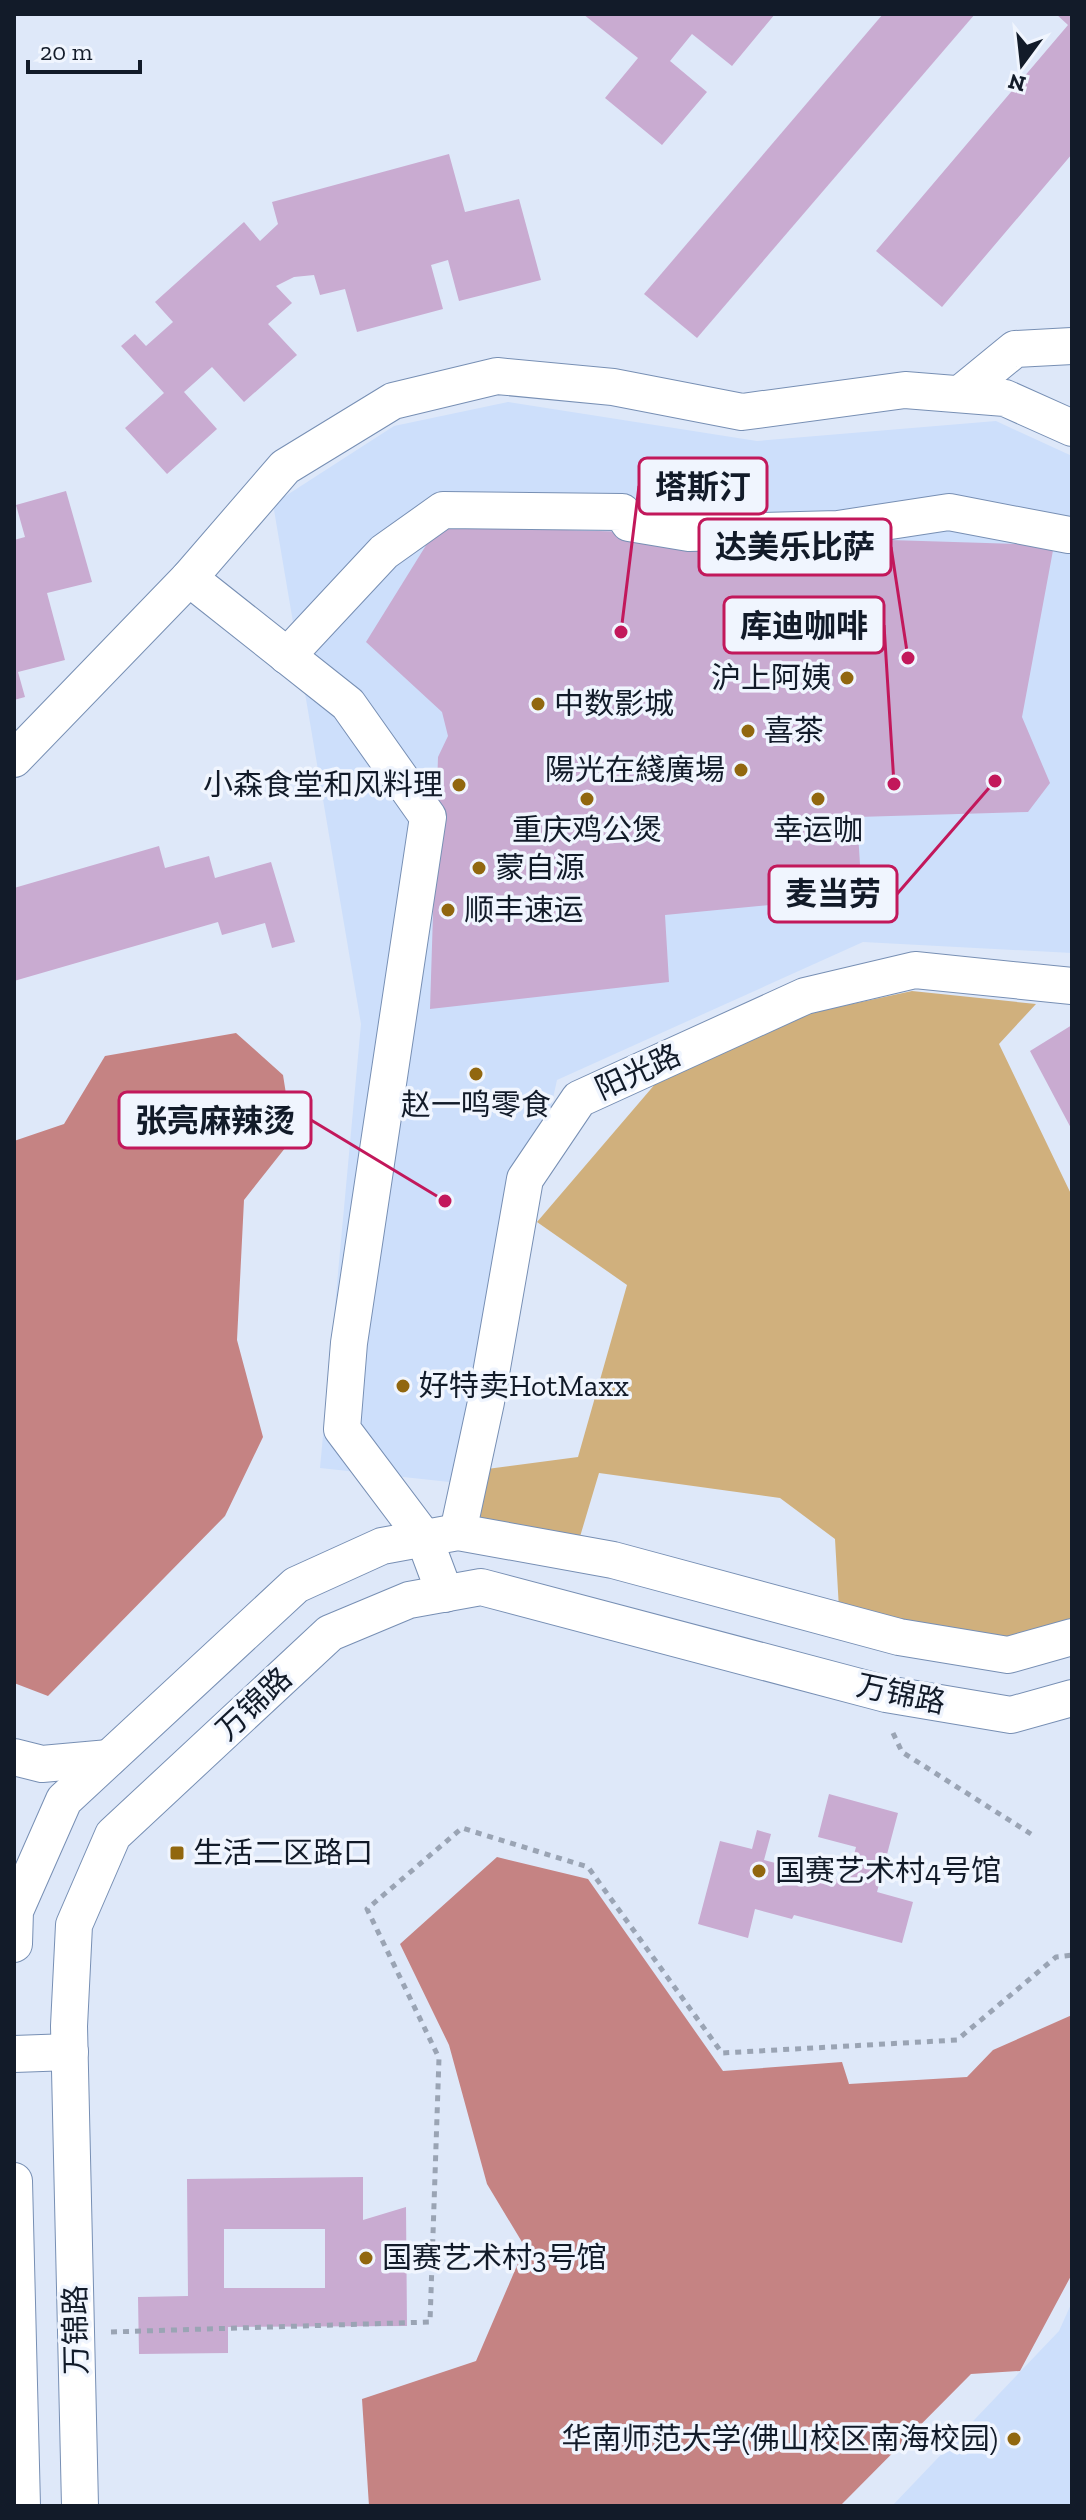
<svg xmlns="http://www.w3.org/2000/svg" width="1086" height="2520" viewBox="0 0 1086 2520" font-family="'Zilla Slab','Noto Sans SC',serif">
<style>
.built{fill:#cddffb}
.green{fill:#d0b07d}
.water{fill:#c58383}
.building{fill:#c9abd1;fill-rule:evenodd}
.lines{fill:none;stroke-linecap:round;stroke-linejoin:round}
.minor-casing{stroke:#778fb4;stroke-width:38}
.path{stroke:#9aa4b4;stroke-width:5;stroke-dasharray:6 6;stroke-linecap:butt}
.minor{stroke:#fff;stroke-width:36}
.poi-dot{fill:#91670f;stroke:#f0f5fe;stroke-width:3}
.labels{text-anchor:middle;stroke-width:7;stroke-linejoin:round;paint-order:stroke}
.poi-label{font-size:30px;fill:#121b29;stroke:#f0f5fe;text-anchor:start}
.street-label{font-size:30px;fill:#121b29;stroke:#f0f5fe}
.leader{fill:none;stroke:#c2185b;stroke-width:3}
.callout-dot{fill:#c2185b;stroke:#f0f5fe;stroke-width:3}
.callout{fill:#f0f5fe;stroke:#c2185b;stroke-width:3}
.callout-label{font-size:32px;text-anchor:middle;font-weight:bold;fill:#121b29}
</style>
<rect width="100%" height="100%" fill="#dee8f9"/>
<g class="built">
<polygon points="508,402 757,441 996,421 1072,456 1072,953 863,942 557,1080 468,1484 320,1468 361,1024 273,504 394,426"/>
<polygon points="1072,2302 1072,2506 892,2506 1059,2331"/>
</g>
<polygon class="green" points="912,991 1036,1004 999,1044 1072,1196 1072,1626 1005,1645 839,1609 835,1539 780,1498 599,1473 579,1540 471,1521 487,1469 578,1457 627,1285 537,1222 668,1069 815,1012"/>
<g class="water">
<polygon points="236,1033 283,1075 293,1138 244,1200 237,1340 263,1437 225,1516 48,1696 14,1683 14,1141 64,1124 105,1056"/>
<polygon points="497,1857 588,1879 723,2071 842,2062 849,2084 967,2077 993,2050 1072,2015 1072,2274 1020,2371 971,2374 840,2506 369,2506 362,2399 476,2361 525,2247 487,2184 449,2045 400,1944"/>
</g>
<g class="building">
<polygon points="583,14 775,14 732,66 692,34 670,61 707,92 662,145 605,98 638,58"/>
<polygon points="883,14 975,14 697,338 644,294"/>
<polygon points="1056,14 1072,14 1072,154 942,307 876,251 1068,25"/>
<polygon points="449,154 465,212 519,199 541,280 459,301 448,260 431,265 443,309 357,332 345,289 320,295 314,275 294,277 276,286 292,303 268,324 297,355 244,402 212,367 184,392 217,429 167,474 125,428 164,393 121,346 135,334 146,346 173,322 155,302 244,222 260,241 278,224 272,202"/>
<polygon points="66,491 92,582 47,593 65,660 18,672 25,697 14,700 14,540 25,537 16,505"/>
<polygon points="438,526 1054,545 1022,717 1050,783 1028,812 857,817 862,896 665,915 669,982 430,1009 438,757 448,736 442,712 366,642"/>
<polygon points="159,846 165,868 209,856 215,878 271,862 295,942 272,948 265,923 222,935 218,922 14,981 14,888"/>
<polygon points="1072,1025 1072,1130 1030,1051"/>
<polygon points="829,1794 898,1813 877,1892 913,1902 902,1943 794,1915 792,1919 755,1909 748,1938 698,1924 720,1841 752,1849 757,1830 771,1834 764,1860 847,1882 856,1847 818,1837"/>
<path d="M363 2177V2220L406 2207 407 2326 228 2327V2353L139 2354 138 2297 188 2296 187 2179ZM224 2229H325V2288H224Z"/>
</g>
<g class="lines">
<g class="minor-casing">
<g id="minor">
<polyline points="960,394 1015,349 1072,346"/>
<polyline points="189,578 348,704 428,817 349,1343 342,1429 424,1538 445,1594"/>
<polyline points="287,656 384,552 443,510 622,512 629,523 689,533 838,529 949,512 1069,535"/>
<polyline points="14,759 189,578 285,467 393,401 497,376 613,387 742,412 905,390 1005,398 1072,428"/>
<polyline points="458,1532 486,1402 525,1179 579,1099 805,996 915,970 1072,986"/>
<polyline points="14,1757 42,1764 109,1758"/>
<polyline points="14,1944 15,1911 64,1800 296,1585 382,1546 458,1532 613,1560 899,1637 1008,1655 1072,1637"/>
<polyline points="14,2054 70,2052"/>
<polyline points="14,2181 22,2506"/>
<polyline points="80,2506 69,2026 74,1925 113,1835 330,1633 409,1600 481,1587 886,1694 1011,1715 1072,1698"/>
</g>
</g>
<g class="path">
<polyline points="893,1733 902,1752 1031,1834"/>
<polyline points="111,2332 430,2322 439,2058 367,1909 462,1828 588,1867 722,2053 957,2040 1056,1957 1072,1955"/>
</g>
<use href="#minor" class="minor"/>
</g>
<g class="poi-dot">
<circle cx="847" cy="678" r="8"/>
<circle cx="538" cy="704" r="8"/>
<circle cx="748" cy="731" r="8"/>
<circle cx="741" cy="770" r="8"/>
<circle cx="459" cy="785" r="8"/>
<circle cx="587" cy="799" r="8"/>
<circle cx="818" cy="799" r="8"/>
<circle cx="479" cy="868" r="8"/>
<circle cx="448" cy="910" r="8"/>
<circle cx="476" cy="1074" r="8"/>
<circle cx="403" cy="1386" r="8"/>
<rect x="169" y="1845" width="16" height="16" rx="4"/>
<circle cx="759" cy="1871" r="8"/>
<circle cx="366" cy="2258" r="8"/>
<circle cx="1014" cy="2439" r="8"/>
</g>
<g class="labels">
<g class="poi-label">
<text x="831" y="688" text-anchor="end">沪上阿姨</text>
<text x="554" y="714">中数影城</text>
<text x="764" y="741">喜茶</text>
<text x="725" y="780" text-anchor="end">陽光在綫廣場</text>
<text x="443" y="795" text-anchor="end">小森食堂和风料理</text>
<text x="587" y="840" text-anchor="middle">重庆鸡公煲</text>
<text x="818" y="840" text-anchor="middle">幸运咖</text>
<text x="495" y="878">蒙自源</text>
<text x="464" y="920">顺丰速运</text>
<text x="476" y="1115" text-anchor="middle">赵一鸣零食</text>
<text x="419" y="1396">好特卖HotMaxx</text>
<text x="193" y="1863">生活二区路口</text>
<text x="775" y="1881">国赛艺术村4号馆</text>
<text x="382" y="2268">国赛艺术村3号馆</text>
<text x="998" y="2449" text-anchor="end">华南师范大学(佛山校区南海校园)</text>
</g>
<g class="street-label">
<text transform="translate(638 1072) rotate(-25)" y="10">阳光路</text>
<text transform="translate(901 1694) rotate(12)" y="10">万锦路</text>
<text transform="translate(254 1704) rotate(-43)" y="10">万锦路</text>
<text transform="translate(76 2330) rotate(-91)" y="10">万锦路</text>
</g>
</g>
<path class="leader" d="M621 632L639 486M908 658L891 547M894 784L884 625M995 781L897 894M445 1201L311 1120"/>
<g class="callout-dot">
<circle cx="621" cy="632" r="8"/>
<circle cx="908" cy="658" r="8"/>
<circle cx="894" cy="784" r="8"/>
<circle cx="995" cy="781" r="8"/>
<circle cx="445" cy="1201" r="8"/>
</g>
<g class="callout">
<rect x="639" y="458" width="128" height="56" rx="8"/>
<rect x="699" y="519" width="192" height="56" rx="8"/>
<rect x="724" y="597" width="160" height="56" rx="8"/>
<rect x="769" y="866" width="128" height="56" rx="8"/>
<rect x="119" y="1092" width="192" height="56" rx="8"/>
</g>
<g class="callout-label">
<text x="703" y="498">塔斯汀</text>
<text x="795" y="558">达美乐比萨</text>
<text x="804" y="637">库迪咖啡</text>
<text x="833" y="905">麦当劳</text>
<text x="215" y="1132">张亮麻辣烫</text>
</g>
<rect width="1086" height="2520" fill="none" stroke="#121b29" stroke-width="32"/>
<g transform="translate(1022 64) rotate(195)" stroke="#f0f5fe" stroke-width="6" paint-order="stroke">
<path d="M0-6L14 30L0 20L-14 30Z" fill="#121b29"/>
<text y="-12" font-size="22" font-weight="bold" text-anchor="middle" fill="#121b29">N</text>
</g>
<path d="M28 60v12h112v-12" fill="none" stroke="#121b29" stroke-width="4"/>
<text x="40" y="60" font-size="24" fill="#121b29" stroke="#f0f5fe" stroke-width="6" paint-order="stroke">20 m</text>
</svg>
